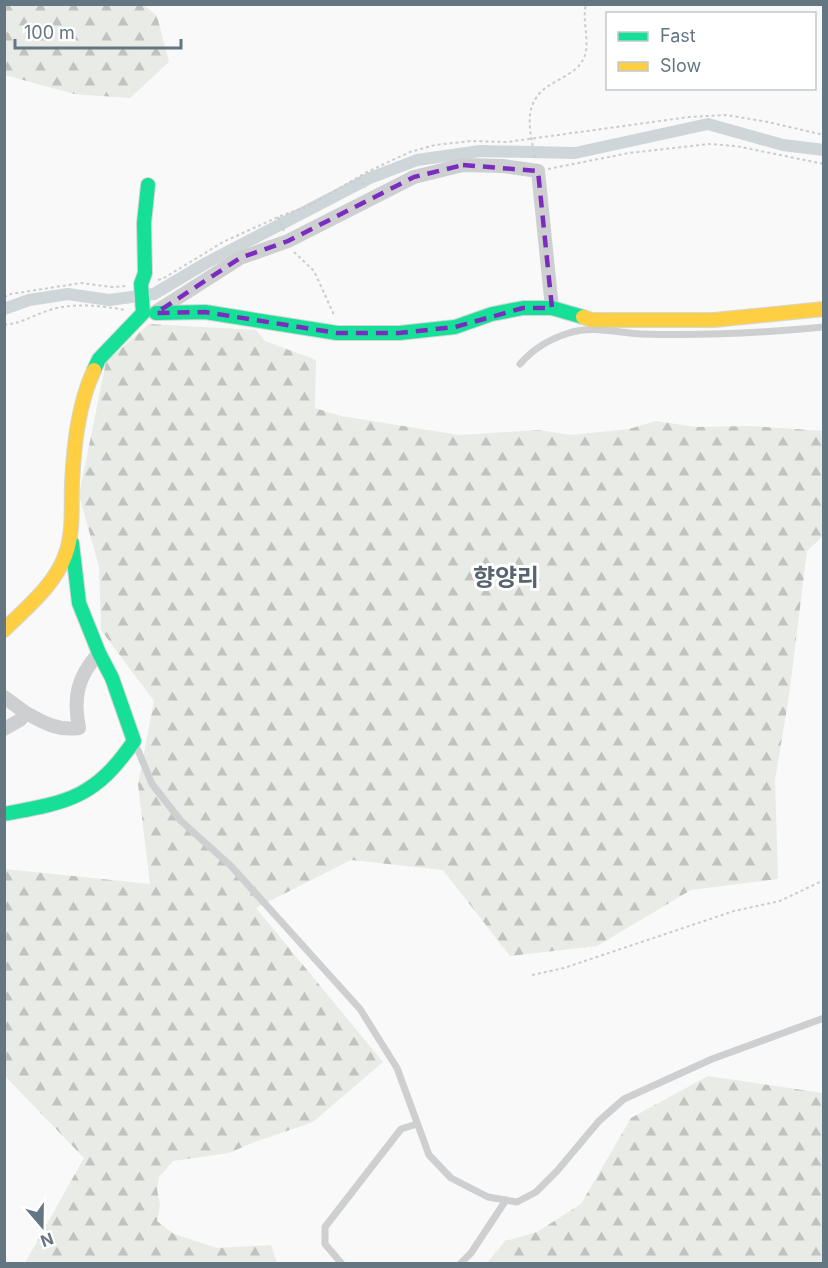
<svg xmlns="http://www.w3.org/2000/svg" width="828" height="1268" viewBox="0 0 828 1268" font-family="Inter,'Noto Sans KR',sans-serif">
<style>
.forest{fill:url(#forest-firs)}
.lines{fill:none;stroke-linecap:round;stroke-linejoin:round}
.canal{stroke:#ced6d9;stroke-width:12}
.fast-casing{stroke:#d5d6d7;stroke-width:16}
.slow-casing{stroke:#d5d6d7;stroke-width:16}
.path{stroke:#cbcccd;stroke-width:2;stroke-dasharray:3 3;stroke-linecap:butt}
.lane{stroke:#cecfd0;stroke-width:7}
.street{stroke:#cecfd0;stroke-width:14}
.fast{stroke:#16e098;stroke-width:14}
.slow{stroke:#ffcf43;stroke-width:14}
.marked{fill:none;stroke:#7b2cbf;stroke-width:4.5;stroke-dasharray:12 8;stroke-linejoin:round}
.labels{text-anchor:middle;stroke-width:6;stroke-linejoin:round;paint-order:stroke}
.quarter-label{font-size:24px;font-weight:bold;fill:#57646e;stroke:#fff}
</style>
<defs>
<pattern id="forest-firs" width="22" height="20" patternUnits="userSpaceOnUse" patternTransform="scale(1.5)"><rect width="22" height="20" fill="#e8ebe6"/><path d="M5 1l3.5 6h-7zM16 11l3.5 6h-7z" fill="#c0c3c0"/></pattern>
</defs>
<rect width="100%" height="100%" fill="#f9f9f9"/>
<g class="forest">
<polygon points="4,5 144,5 157,16 169,62 130,98 74,94 5,75"/>
<polygon points="149,324 256,330 265,341 316,360 315,408 341,416 459,435 539,430 570,435 629,429 656,421 696,427 751,426 823,431 823,536 807,551 789,696 775,780 778,879 691,890 597,946 510,956 443,870 351,860 256,908 383,1062 313,1122 252,1143 229,1153 173,1161 159,1177 157,1189 160,1205 157,1221 174,1234 217,1248 271,1245 277,1263 25,1263 84,1158 5,1076 5,869 150,884 138,784 154,701 101,630 99,567 79,495 106,362"/>
<polygon points="708,1076 823,1093 823,1263 487,1263 505,1241 537,1232 581,1204 631,1118"/>
</g>
<g class="lines">
<polyline class="canal" points="4,309 29,300 68,294 109,300 154,294 206,263 370,178 417,160 480,151 575,153 708,124 783,145 824,150"/>
<g class="fast-casing">
<g id="fast">
<polyline points="156,313 205,312 337,333 399,333 455,327 492,314 523,308 552,308 583,317"/>
<polyline points="94,370 99,359 143,313 141,284 145,273 144,223 148,185"/>
<path d="M4 814C69 802 95 798 134 741L112 678 99 653 79 603 72 543"/>
</g>
</g>
<g class="slow-casing">
<g id="slow">
<polyline points="583,317 592,320 714,320 824,309"/>
<path d="M4 630C26 608 54 586 65 556 74 533 71 507 72 483 74 445 78 405 94 370"/>
</g>
</g>
<g class="path">
<path d="M535 158C529 126 521 100 555 82 563 77 576 71 581 63 593 47 581 23 586 4"/>
<polyline points="548,169 629,153 709,144 736,146 824,164"/>
<polyline points="359,177 365,188"/>
<polyline points="278,217 284,231"/>
<polyline points="294,252 314,271 335,317"/>
<polyline points="158,280 164,278 223,242 278,217 309,206 367,172 410,152 435,145 471,141 507,142 689,117 726,115 768,122 824,135"/>
<polyline points="4,297 11,294 81,283 112,287 126,286"/>
<path d="M4 325C23 323 33 315 50 310 74 302 101 306 126 310"/>
<polyline points="532,975 564,968 734,911 780,901 824,880"/>
</g>
<g class="lane">
<path d="M520 364C533 349 549 339 569 333 593 325 617 333 641 334 702 336 763 333 824 327"/>
<polyline points="135,743 152,784 181,821 231,866 360,1009 397,1068 429,1155 451,1178 488,1197 517,1202 536,1192 557,1171 599,1121 624,1099 712,1059 824,1018"/>
<polyline points="342,1264 325,1244 325,1227 401,1129 417,1124"/>
<polyline points="460,1264 471,1253 506,1200"/>
</g>
<g class="street">
<polyline points="154,313 240,258 288,241 414,177 463,165 503,166 538,171 552,308"/>
<polyline points="4,697 26,713 20,720 4,729"/>
<path d="M26 713C44 723 58 731 79 728 73 698 77 677 99 653"/>
</g>
<use href="#fast" class="fast"/>
<use href="#slow" class="slow"/>
</g>
<path class="marked" d="M463 165 538 171 552 308H523L455 327 399 333H337L205 312 156 313 240 258 288 241 414 177Z"/>
<g class="labels">
<g class="quarter-label">
<text x="506" y="586">향양리</text>
</g>
</g>
<rect width="828" height="1268" fill="none" stroke="#657683" stroke-width="12"/>
<rect x="606" y="12" width="210" height="78" fill="#ffffff" stroke="#c1c8cd" stroke-width="1.5"/>
<rect x="618" y="32" width="30" height="9" fill="#16e098" stroke="#c1c8cd" stroke-width="1.5"/>
<text x="660" y="42" font-size="18" fill="#657683">Fast</text>
<rect x="618" y="62" width="30" height="9" fill="#ffcf43" stroke="#c1c8cd" stroke-width="1.5"/>
<text x="660" y="72" font-size="18" fill="#657683">Slow</text>
<g transform="translate(42 1226) rotate(160)" stroke="#ffffff" stroke-width="4.5" paint-order="stroke">
<path d="M0-4.5L10 22L0 15L-10 22Z" fill="#657683"/>
<text y="-9" font-size="16" font-weight="bold" text-anchor="middle" fill="#657683">N</text>
</g>
<path d="M15 39v9h166v-9" fill="none" stroke="#657683" stroke-width="3"/>
<text x="24" y="39" font-size="18" fill="#657683" stroke="#ffffff" stroke-width="4.5" paint-order="stroke">100 m</text>
</svg>
